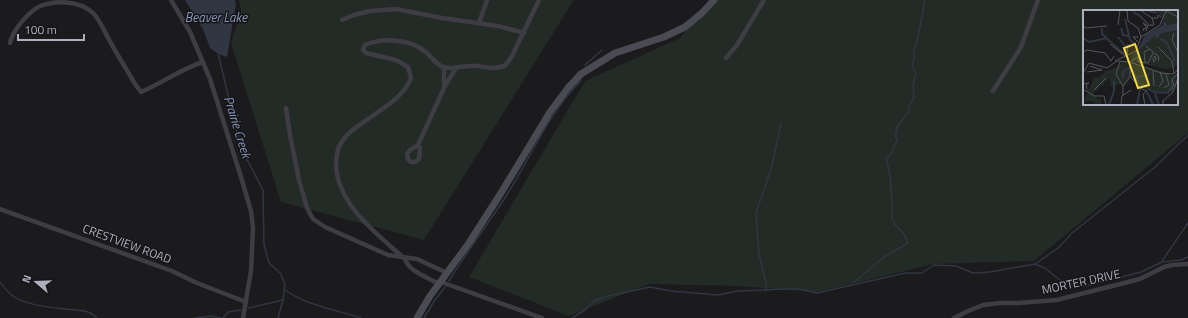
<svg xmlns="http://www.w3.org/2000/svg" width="1188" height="318" viewBox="0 0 1188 318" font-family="'Titillium Web',sans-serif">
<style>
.green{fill:#222b25;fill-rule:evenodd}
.water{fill:#303642}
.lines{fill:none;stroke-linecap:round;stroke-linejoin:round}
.stream{stroke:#303642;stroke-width:1.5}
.minor{stroke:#3e3d44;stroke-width:4.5}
.secondary{stroke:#494a52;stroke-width:7}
.labels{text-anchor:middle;stroke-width:3;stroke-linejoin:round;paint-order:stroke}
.street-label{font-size:12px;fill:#adafbc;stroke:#161518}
.water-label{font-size:13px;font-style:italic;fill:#8495b7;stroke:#161518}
.inset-river{fill:none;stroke:#303642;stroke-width:2}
.inset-road{fill:none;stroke:#55565d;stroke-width:1}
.view{fill:#f5dd3a;fill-opacity:0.15;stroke:#f5dd3a;stroke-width:2}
.inset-edge{fill:none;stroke:#adafbc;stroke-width:2}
</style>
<rect width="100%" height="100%" fill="#1b1a1d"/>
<g class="green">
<polygon points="239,0 574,0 424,240 281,202 231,43 241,11"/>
<path d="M709 0H1188V133L1034 261 934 264 817 292 738 286 649 284 569 316 469 277 585 81 680 38ZM1084 11H1177V104H1084Z"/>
</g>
<polygon class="water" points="185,0 235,0 236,4 227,57 218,54 210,48 203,29"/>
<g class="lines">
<g class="stream">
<polyline points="218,53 234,120 242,150 263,190 264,245 269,263 281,274 285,285 283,300 278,318"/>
<polyline points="585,65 602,50"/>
<polyline points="1162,261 1188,223"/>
<polyline points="1035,264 1045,268 1061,281 1073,285 1086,286 1141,272 1162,262 1181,260 1188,257"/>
<path d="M449 281C467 251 489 223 508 193 532 155 549 112 581 81"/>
<path d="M0 282C4 287 8 293 13 296 23 304 51 308 65 309 76 310 88 309 97 318"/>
<path d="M853 283 884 257 908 243 904 234 892 221C892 203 892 176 886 159L891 154 897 140C892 129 902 120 909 112V107L914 97 913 85 916 73 912 66 914 59V49L918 37 925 0"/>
<path d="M285 290C306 305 336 310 361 318"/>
<polyline points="766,291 766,283 759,254 756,213 772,166 781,123"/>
<polyline points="249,308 283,300"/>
<polyline points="195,318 211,316 221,318"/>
<polyline points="223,318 228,312 241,310"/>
<polyline points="424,318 435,300 445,287"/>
<polyline points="572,318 585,310 594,301 608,296 650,287 671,291 718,295 738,291 785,289 798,289 817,293 905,273 922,273 934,265 956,266 973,273 990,272 1035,264 1058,248 1072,233 1155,167 1188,135"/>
</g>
<g class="minor">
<polyline points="171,0 190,32 210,79 241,177 251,211 253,228 251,271 243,318"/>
<polyline points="342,20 354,15 370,11 396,9 442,18 498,26 524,33"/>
<polyline points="479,23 487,0"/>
<path d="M10 43C13 30 26 15 38 7 54 0 79 0 93 13 99 19 103 28 107 36 116 53 126 68 135 84L141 92C162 83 181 69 203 62"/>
<polyline points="726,58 737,45 764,0"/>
<polyline points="445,86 456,68"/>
<polyline points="993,91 1021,47 1038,0"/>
<polyline points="286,108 290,135 299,180 307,208 313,219 325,227 388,255 417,259 447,273"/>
<polyline points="418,145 420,148 419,159 415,162 411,162 408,159 407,154 410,150 418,145 444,88 444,67"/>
<polyline points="0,209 172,271 197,283 246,302"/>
<polyline points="441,282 542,318"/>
<path d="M439 284C428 277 409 272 405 259 378 235 338 205 336 166 336 159 337 149 341 143 348 131 360 125 371 117 386 106 404 96 411 78L408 67 396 60 366 53 363 50 365 45C384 37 411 39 427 53 432 58 436 64 443 67 452 70 462 66 471 66 478 65 485 68 492 68 496 68 501 67 505 66L512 56 539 0"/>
<polyline points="954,318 968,311 983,305 1000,303 1018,303 1057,300 1140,279 1164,267 1172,265 1188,264"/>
</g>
<polyline class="secondary" points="417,318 430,296 469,243 501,193 550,112 568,88 581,74 615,53 664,37 685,27 702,13 714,0"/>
</g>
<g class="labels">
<g class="street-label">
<text transform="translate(127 244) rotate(20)" y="4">CRESTVIEW ROAD</text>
<text transform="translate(1081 282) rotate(-12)" y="4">MORTER DRIVE</text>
</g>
<g class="water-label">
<text x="216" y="22">Beaver Lake</text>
<text transform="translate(238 127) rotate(73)" y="5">Prairie Creek</text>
</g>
</g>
<g transform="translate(1083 10)">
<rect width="95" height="95" fill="#1b1a1d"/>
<path d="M73 0H95V13L85 15ZM92 21 95 23V56L83 59 49 51 48 46 68 27 73 25 76 28V24ZM40 52H44L46 59 47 67 43 74 40 76 37 74 28 76 26 67 25 71H22L21 76 18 75 10 84 14 89H18V95H12L11 91H0L5 83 2 81 7 78 11 67 16 68 22 61 28 60ZM48 53 86 63 88 66 93 62 94 74 90 82 71 81 55 73Z" fill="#222b25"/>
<path d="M80 10 85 15 95 13 94 24V21H90L76 24V28L71 26 53 43 62 25 80 15Z" fill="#303642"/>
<path class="inset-river" d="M62 0 74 3M50 2 56 5 65 14M42 9 47 30 52 34M19 18V24L41 44M38 18 40 25 46 26M35 27 42 36 41 43M0 28 6 32 24 28M77 28 84 33 92 51M48 58 56 73 71 82 86 83M53 67 66 65M40 68V62L47 57M64 82 70 95M72 83 76 95M85 83 89 75 88 70M26 95 31 81V71M54 95 57 79"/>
<path class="inset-road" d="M44 0 45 11 55 18 58 27M57 0 69 8M0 14 2 18 24 16M35 15 37 0M61 21 60 19 64 18 60 13 65 16M63 21 65 15H71L69 8H75V5L78 7M91 23 89 30 95 42M55 27H50L56 33M27 34 42 46M63 36 76 47 75 51M75 37 89 51 91 63M0 42 4 40 22 43 28 51 31 46M44 46 45 34M72 46 73 49 71 52 70 49ZM32 51 53 41 58 27 77 15 83 1 95 7M48 51 55 47V52L65 53 70 43M37 52 33 64 40 76M62 52 61 42 67 39M70 61 71 76M4 62 19 60 7 56M0 63 6 53 24 58 34 51 47 52 78 63 90 64 95 60M47 66 57 78 64 81 60 84 62 95M0 74 6 73 3 75 4 79M76 77 80 71 77 62M81 78 86 75 83 64M0 79 11 86H21L23 95M11 80 23 68M88 80 91 75 89 69 95 64M40 85V76L47 67V52M38 95 39 86 48 80M80 95V91L90 82 95 68"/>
<path class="view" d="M52 34 66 75 55 78 41 38Z"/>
<rect width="95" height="95" class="inset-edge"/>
</g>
<g transform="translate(36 282) rotate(289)" stroke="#161518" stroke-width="3" paint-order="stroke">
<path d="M0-3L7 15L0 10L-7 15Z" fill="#adafbc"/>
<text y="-6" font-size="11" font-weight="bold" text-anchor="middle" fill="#adafbc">N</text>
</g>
<path d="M18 34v6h66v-6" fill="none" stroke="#adafbc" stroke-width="2"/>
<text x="24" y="34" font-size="12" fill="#adafbc" stroke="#161518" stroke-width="3" paint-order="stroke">100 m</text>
</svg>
